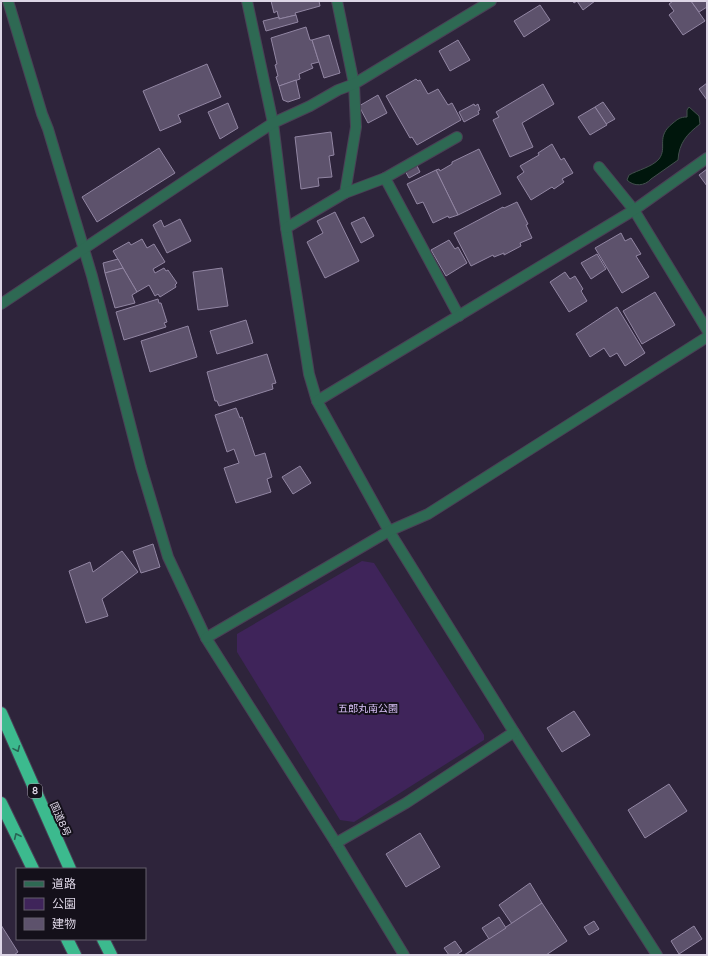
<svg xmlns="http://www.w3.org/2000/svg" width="708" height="956" viewBox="0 0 708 956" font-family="'Varela Round','Noto Sans JP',sans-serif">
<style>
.green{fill:#3f245a}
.water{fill:#00160c;stroke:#42504d}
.building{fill:#5d526c;stroke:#9286a3}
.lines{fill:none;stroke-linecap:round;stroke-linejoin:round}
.minor-casing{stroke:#4a4056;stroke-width:12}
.highway-casing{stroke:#4a4056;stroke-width:14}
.minor{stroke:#2e6953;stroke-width:10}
.highway{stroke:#3cba8e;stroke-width:12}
.oneway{stroke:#286554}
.labels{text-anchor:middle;stroke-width:4;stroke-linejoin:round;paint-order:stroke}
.shield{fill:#14101a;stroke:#a19ba9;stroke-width:1}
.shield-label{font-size:9px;font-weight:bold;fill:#ddd6e6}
.park-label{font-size:10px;fill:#dac3f9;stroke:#14101a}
.street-label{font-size:10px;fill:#ddd6e6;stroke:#14101a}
</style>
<rect width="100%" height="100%" fill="#2e243b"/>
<polygon class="green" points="362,561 374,563 484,735 484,740 354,822 340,820 237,652 237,634"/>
<path class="water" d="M689 107 699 116 700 124C687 134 679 143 678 160L651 179C645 186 634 187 627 180L629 175C638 170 652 167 659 159 668 147 655 137 673 123 678 119 680 117 687 117V110Z"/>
<g class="building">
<polygon points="271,1 319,1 320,6 295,13 296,15 279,19 277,11 274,13"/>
<polygon points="573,1 595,1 583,10 577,1 574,3"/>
<polygon points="673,1 691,1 705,21 683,35 669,15 674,11 669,4"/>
<polygon points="691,1 707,1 707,7 699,12"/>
<polygon points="540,5 550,20 524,37 514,21"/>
<polygon points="296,15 298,22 266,31 263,21 279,17 279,19"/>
<polygon points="306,27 310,40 312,40 319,62 311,64 313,68 299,74 300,79 279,86 276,77 278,76 275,65 277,64 271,38"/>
<polygon points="329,35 340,73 324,78 312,40"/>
<polygon points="458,40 470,60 450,71 439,51"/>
<polygon points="207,64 221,97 178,115 181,122 160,131 143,91"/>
<polygon points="416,79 418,81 420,80 428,94 438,89 448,105 452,103 461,120 417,145 412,137 410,138 386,96"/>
<polygon points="296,80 300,98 288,102 283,100 279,86"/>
<polygon points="707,83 707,100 699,89"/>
<polygon points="543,84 554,104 522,123 533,147 510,157 493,120 499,117 496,112"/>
<polygon points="378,95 387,113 368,123 359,106"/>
<polygon points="603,102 615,119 606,124 595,107"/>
<polygon points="228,103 238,128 220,139 208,112"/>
<polygon points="474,104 475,106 478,104 480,110 478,111 479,114 464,122 459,112"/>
<polygon points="595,107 607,125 590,135 578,117"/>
<polygon points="331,132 334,155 329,156 332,177 318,178 319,186 301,189 295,137"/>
<polygon points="552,144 561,160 564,158 573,173 562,179 564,182 554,189 552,187 531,200 517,177 524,172 520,166 539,155 538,153"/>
<polygon points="159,148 175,173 97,222 82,197"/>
<polygon points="479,149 501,194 458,215 436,170 439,169 440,171 452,164 452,162"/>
<polygon points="416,164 420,172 409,178 404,169"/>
<polygon points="707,169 707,186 699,175"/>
<polygon points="436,170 458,215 449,218 448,216 433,223 423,202 417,204 407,184"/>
<polygon points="517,202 528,224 526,225 532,238 520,243 521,246 504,255 504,253 494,257 493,255 471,266 454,233 503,207 504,208"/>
<polygon points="335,212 359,261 325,278 307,242 323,233 317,221"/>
<polygon points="364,217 374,236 361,243 351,223"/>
<polygon points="180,219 191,241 167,253 153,225 161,220 164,227"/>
<polygon points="621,233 625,241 631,238 641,254 636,256 649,277 622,293 595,248"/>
<polygon points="142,239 147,248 154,244 165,262 153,269 155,273 164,268 166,271 168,270 177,283 175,285 176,287 160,297 158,294 155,296 149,285 137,292 113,251 129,242 131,245"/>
<polygon points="449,240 455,249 458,247 467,263 446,276 431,250"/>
<polygon points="597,254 606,269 591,279 581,263"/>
<polygon points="118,259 123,268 105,273 103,263"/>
<polygon points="123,268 137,292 132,295 135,303 115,308 105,273"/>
<polygon points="222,268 228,306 198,310 193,272"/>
<polygon points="565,272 570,279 575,276 583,289 581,291 587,301 569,312 550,282"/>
<polygon points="655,292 675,325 642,344 623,311"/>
<polygon points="158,299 159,303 161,303 167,322 164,323 166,327 124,340 116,312"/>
<polygon points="617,307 645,353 625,366 617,353 610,357 604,348 590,357 576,334"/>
<polygon points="246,320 253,343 217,354 210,331"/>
<polygon points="188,326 197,357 150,372 141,341"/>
<polygon points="267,354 276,383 272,384 273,389 219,406 217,401 215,401 207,372"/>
<polygon points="236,408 240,418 242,417 255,456 265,453 272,477 267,479 271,492 236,503 224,468 239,463 234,449 227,452 215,415"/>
<polygon points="300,466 311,483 293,494 282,477"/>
<polygon points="153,544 160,567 141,573 133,551"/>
<polygon points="122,551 138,572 102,599 108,616 86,623 69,571 90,562 93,572"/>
<polygon points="574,711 590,735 562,752 547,728"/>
<polygon points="669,784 687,811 645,838 628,810"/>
<polygon points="420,833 440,867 406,887 386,854"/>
<polygon points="530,883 542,903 512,924 499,905"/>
<polygon points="542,903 567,941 546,955 464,955"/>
<polygon points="499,917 506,928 489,939 482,928"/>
<polygon points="594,921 599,929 589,935 584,927"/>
<polygon points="1,925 18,952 14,955 1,955"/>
<polygon points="694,926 702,939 679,954 671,941"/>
<polygon points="455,941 462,951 456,955 449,955 444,948"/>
</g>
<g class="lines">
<g class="minor-casing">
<g id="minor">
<polyline points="8,1 42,114 48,129 92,276 141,467 168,557 206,638 336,843 404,955"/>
<polyline points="247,1 273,123 286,228 309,374 317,401 389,531 514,732 657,955"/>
<polyline points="337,1 354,84 356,127 345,193"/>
<polyline points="599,167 634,210 707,330"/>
<polyline points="385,178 457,137"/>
<polyline points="286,228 345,193 385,178 459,316"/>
<polyline points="1,304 236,147 273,123 310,106 338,90 354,84 491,1"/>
<polyline points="317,401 634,210 707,158"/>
<polyline points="206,638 389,531 428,514 707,337"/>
<polyline points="336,843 406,803 514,732"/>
</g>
</g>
<g class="highway-casing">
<g id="highway">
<polyline points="1,713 70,869"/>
<polyline points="1,803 33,869"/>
<polyline points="67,939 75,955"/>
<polyline points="103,939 111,955"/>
</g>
</g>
<use href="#minor" class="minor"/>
<use href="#highway" class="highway"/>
</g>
<defs><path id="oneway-chevron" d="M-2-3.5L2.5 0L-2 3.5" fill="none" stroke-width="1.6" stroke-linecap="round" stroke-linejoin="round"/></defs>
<g class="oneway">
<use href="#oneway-chevron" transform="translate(17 749) rotate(66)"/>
<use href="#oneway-chevron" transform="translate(17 836) rotate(-115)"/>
</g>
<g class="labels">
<rect class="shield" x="28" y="784" width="14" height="14" rx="3"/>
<g class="shield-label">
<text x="35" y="794">8</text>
</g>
<g class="park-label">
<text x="368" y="712">五郎丸南公園</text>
</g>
<g class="street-label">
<text transform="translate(61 819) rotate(66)" y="4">国道8号</text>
</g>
</g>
<rect width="708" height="956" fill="none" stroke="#ddd6e6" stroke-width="4"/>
<rect x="16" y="868" width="130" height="72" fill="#14101a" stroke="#645f6c"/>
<rect x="24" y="881" width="20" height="6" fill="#2e6953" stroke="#645f6c"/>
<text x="52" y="888" font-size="12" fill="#ddd6e6">道路</text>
<rect x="24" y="898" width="20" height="12" fill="#3f245a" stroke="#645f6c"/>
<text x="52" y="908" font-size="12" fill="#ddd6e6">公園</text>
<rect x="24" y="918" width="20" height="12" fill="#5d526c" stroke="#645f6c"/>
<text x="52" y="928" font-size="12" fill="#ddd6e6">建物</text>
</svg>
